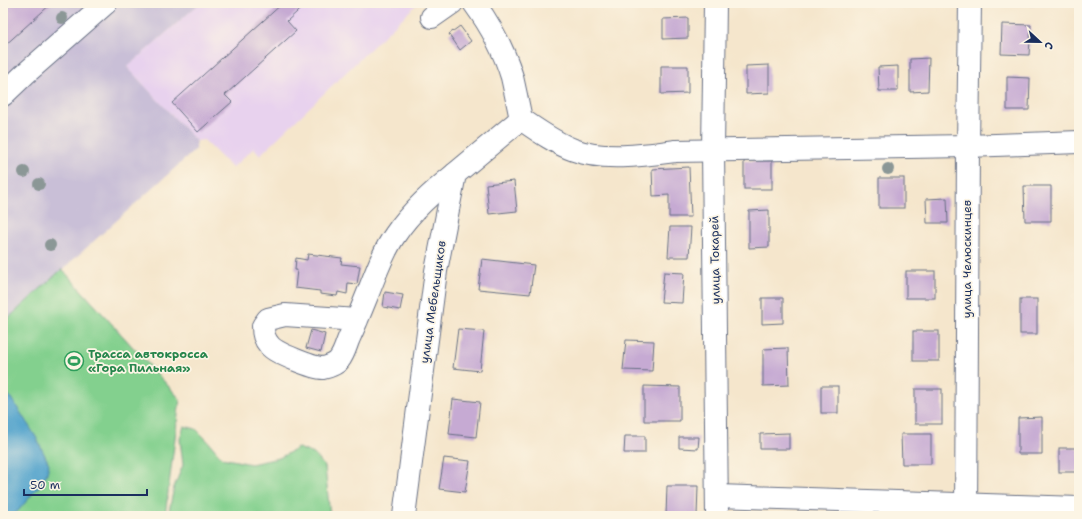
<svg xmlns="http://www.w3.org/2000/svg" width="1082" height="519" viewBox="0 0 1082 519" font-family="'Shantell Sans',sans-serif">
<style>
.built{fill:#e8d2ee}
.industrial{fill:#c9bfd7}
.green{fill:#83d08e;stroke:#4f8076}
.water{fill:#51a3cc;stroke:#366995}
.building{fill:#c6aad3}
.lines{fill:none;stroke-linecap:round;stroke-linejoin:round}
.minor-casing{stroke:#676f84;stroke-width:24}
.minor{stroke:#fff;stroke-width:22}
.tree{fill:#8b9796}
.labels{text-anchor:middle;stroke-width:3.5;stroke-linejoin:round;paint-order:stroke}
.street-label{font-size:12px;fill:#1b2f5e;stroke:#fcf5e5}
.leisure-label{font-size:12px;font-weight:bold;fill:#27864d;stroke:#fcf5e5;text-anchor:start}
</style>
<rect width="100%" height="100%" fill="#fcf5e5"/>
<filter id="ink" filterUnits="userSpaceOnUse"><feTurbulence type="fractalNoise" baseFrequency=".025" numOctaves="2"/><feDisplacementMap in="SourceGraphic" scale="8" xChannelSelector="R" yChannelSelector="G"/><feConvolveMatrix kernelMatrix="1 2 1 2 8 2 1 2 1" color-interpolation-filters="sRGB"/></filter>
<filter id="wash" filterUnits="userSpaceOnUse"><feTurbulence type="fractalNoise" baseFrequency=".012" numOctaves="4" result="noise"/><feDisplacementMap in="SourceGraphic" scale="16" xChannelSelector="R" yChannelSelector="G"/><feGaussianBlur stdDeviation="0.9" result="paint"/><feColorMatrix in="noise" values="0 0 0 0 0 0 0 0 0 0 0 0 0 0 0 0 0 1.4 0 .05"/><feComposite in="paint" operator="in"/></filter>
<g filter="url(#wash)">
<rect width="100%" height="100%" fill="#f5e6cc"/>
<polygon class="built" points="200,3 418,3 260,155 254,148 232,168 204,140 196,141 127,67"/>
<polygon class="industrial" points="3,3 200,3 127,67 196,141 196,149 3,323"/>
<g class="green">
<polygon points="62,269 180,399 165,516 3,516 3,323"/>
<path d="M184 426 196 429 207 440 222 458 251 464 279 458 298 448 314 454 325 467 330 516C321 516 312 515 303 516H168L174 487 183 465 180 439Z"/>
</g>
<polygon class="water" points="3,387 15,404 36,437 49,464 47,473 42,483 35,491 18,511 11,516 3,516"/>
<g id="blocks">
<g class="building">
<polygon points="7,3 52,3 3,47 3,6"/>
<polygon points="283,3 307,3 287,21 296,31 225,95 232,102 198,132 172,103"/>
<rect x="930" y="3" width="25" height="2"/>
<polygon points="1008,3 1034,3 1034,5 1008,4"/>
<polygon points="688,18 688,38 663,39 663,19"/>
<polygon points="1002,24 1031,25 1029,55 1001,54"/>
<polygon points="460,26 471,41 460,50 449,34"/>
<polygon points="929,58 928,91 910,92 910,59"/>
<polygon points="769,65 769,93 746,94 746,66"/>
<polygon points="661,66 688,66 688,93 661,94"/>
<polygon points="898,66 898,91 879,91 878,67"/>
<polygon points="1007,77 1030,78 1029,110 1007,110"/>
<rect x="744" y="161" width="28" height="28"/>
<polygon points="689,167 691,217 669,217 669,195 653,196 652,169"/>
<rect x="879" y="178" width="25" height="30"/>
<polygon points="514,181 517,211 489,214 486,184"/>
<polygon points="1024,186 1051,186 1051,221 1025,221"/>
<polygon points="947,198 948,223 927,223 926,199"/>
<polygon points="769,210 769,247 749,248 749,211"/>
<polygon points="670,227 691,227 689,257 668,257"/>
<polygon points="308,254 342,258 341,264 360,266 357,284 348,283 347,294 338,292 337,296 320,294 320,291 295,288 297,270 295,270 296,258 307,260"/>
<polygon points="482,259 534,265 530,294 478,289"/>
<rect x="906" y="271" width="29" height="27"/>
<polygon points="664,272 684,273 682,303 661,302"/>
<polygon points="385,292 403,295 400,310 383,307"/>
<polygon points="762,298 783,298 783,323 762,324"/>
<rect x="1020" y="299" width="17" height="35"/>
<polygon points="458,329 484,331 480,371 453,368"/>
<polygon points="311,330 325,334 321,352 306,348"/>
<rect x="913" y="331" width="26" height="30"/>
<polygon points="626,340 654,341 652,371 623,370"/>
<polygon points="788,348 789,385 763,386 763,349"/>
<polygon points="644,386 680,387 680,421 644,421"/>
<rect x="821" y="386" width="17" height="27"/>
<rect x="915" y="389" width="27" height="35"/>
<polygon points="453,399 480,402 476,437 449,434"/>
<polygon points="1042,417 1042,454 1018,454 1018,418"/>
<polygon points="789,433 789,449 760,449 760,434"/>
<polygon points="901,434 931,434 931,464 902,464"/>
<polygon points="625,436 645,436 645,453 624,453"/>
<polygon points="679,437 699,437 698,449 679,448"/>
<rect x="1059" y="448" width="20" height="24"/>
<polygon points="444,458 470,461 465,492 439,489"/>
<polygon points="667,486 698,486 697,516 666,516"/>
</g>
</g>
</g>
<g filter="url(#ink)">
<use href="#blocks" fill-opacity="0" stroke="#676f84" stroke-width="1"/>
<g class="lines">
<g class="minor-casing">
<g id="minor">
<path d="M474 3C490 25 504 50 512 77 515 90 518 105 521 119"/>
<polyline points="715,3 713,150 717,516"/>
<polyline points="432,17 452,3"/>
<polyline points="3,95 25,74 106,3"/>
<path d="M521 119C537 130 555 143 574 150 603 161 645 155 675 151L968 146 1079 142"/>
<path d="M357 320 285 315 268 319 263 326C263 334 264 339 270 346 276 353 313 368 323 368 328 367 336 364 339 360 344 354 346 345 349 338 356 323 362 308 368 293 376 273 383 252 395 235 411 211 433 192 455 174"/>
<polyline points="718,496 1079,508"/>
<polyline points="404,516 436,271 455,174 521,119"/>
<polyline points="966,516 968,146 970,3"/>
</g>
</g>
<use href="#minor" class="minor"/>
</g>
<g class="tree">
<circle cx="62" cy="18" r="6"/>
<circle cx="888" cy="169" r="6"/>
<circle cx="24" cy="172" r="6"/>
<circle cx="39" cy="184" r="6"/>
<circle cx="50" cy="245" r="6"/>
</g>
</g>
<defs>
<g id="stadium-ring" transform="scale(1)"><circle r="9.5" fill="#fcf5e5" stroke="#2e9e5b" stroke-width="1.5"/><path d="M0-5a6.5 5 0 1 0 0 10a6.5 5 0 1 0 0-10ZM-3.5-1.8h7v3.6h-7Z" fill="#2e9e5b"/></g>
</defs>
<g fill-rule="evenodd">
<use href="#stadium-ring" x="74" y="361"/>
</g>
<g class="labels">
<g class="street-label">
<text transform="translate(967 259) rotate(-90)" y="4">улица Челюскинцев</text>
<text transform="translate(715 260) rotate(-91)" y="4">улица Токарей</text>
<text transform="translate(433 302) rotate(-82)" y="4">улица Мебельщиков</text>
</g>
<g class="leisure-label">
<text x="88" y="358">Трасса автокросса<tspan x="88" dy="14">«Гора Пильная»</tspan></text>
</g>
</g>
<rect width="1082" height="519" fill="none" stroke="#fcf5e5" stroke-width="16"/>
<g transform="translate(1040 42) rotate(112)" stroke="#fcf5e5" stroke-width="3" paint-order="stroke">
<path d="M0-3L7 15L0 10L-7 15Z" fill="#1b2f5e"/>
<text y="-6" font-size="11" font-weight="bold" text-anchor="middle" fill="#1b2f5e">С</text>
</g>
<path d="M24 489v6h123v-6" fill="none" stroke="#1b2f5e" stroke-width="2"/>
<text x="30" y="489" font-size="12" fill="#1b2f5e" stroke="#fcf5e5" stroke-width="3" paint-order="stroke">50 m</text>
</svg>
